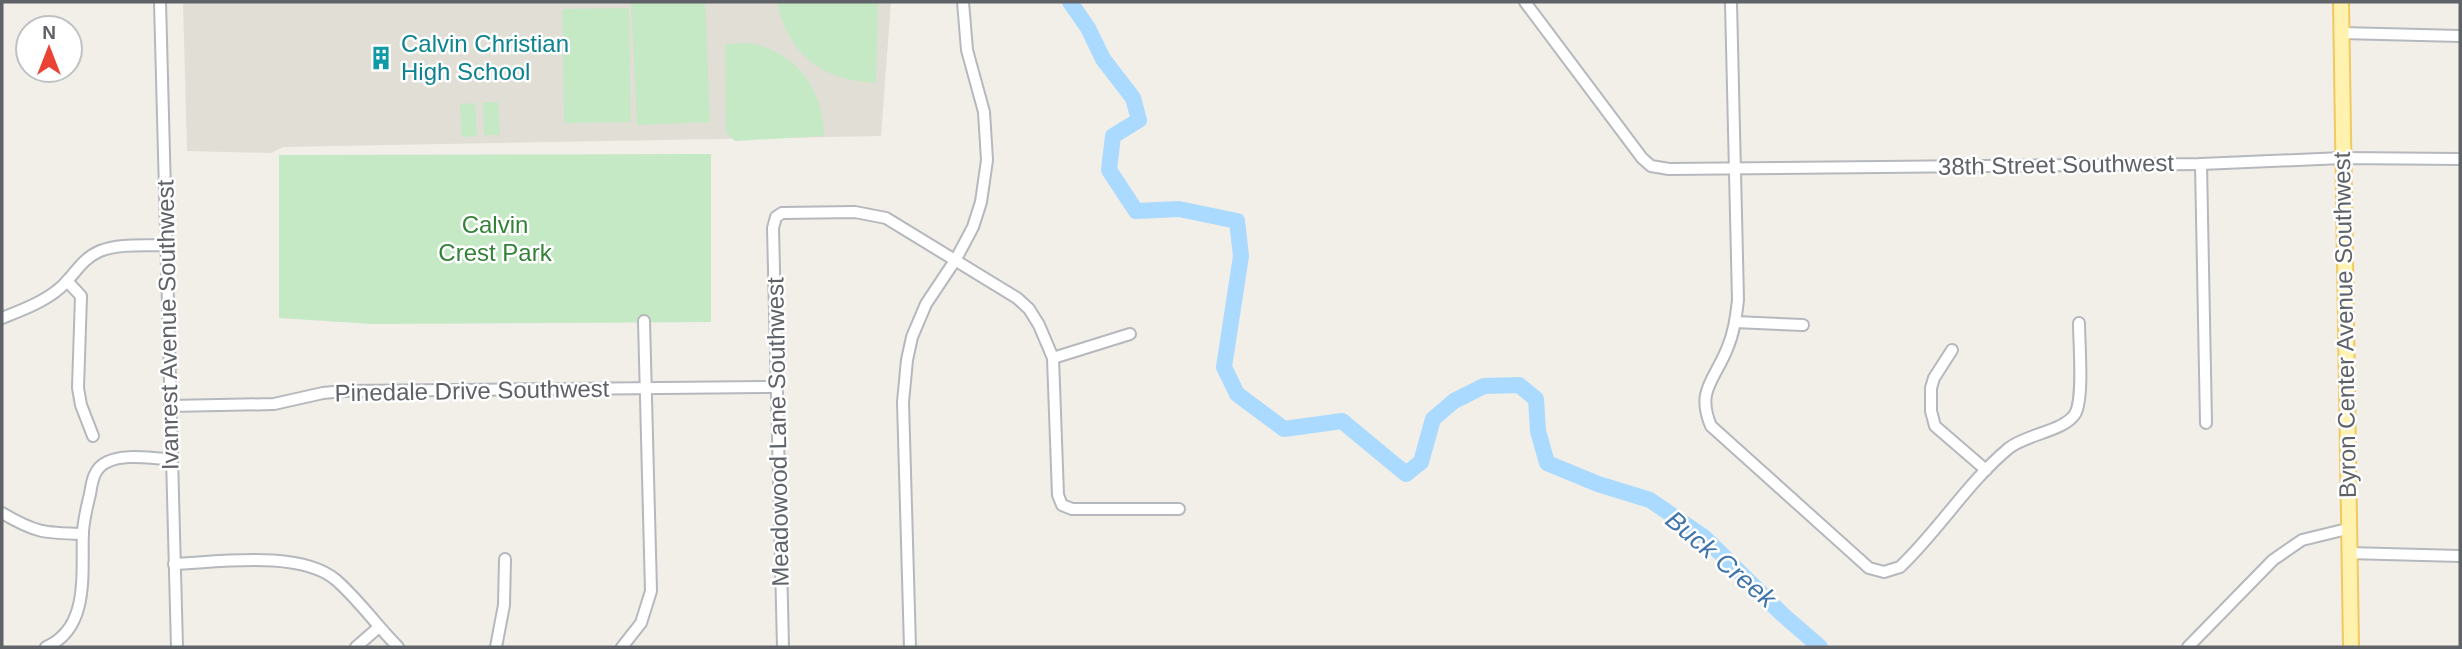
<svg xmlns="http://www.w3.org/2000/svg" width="2462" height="649" viewBox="0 0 2462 649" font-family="Helvetica,sans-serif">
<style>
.education{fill:#e1ded6}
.green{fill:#c5e8c5}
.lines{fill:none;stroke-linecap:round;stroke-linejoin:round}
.river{stroke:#aadaff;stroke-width:16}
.minor-casing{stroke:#b5b8bc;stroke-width:14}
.major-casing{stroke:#f2c960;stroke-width:18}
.minor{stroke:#fff;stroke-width:10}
.major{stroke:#fff2af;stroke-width:14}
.labels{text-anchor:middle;stroke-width:5;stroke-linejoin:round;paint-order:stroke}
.culture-label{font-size:24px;fill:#0d838f;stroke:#fff;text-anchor:start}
.street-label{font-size:24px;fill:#5f6368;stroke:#fff}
.park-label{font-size:24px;fill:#348238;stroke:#fff}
.water-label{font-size:26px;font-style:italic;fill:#4174aa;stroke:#fff}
</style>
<rect width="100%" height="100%" fill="#f1efe8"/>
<polygon class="education" points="183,2 891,2 881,136 283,147 271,153 187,151"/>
<g class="green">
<polygon points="705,2 710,122 637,125 631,3"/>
<path d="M777 2H876L878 4 876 83C823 81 788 55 777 2Z"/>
<polygon points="629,8 631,122 564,123 562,9"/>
<path d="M747 43C795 49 824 90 824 136L735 141 726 132 725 44Z"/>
<polygon points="483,102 498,102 500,135 484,135"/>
<polygon points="475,103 477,136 462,137 460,104"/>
<polygon points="711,154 711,322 373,324 279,318 279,155"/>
</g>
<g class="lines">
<polyline class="river" points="1070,2 1088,28 1103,59 1133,98 1139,120 1113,136 1109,170 1136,211 1179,209 1237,221 1241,256 1224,367 1237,394 1284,429 1342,421 1406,474 1421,462 1433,419 1454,401 1484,386 1519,385 1536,399 1538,431 1547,463 1598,484 1650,500 1704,537 1782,614 1820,647"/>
<g class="minor-casing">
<g id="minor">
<polyline points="160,2 177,647"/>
<polyline points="1525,2 1642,158 1651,166 1669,169 2201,164 2342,158 2460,159"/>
<path d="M1731 2 1738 300C1736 317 1734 333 1727 349 1714 381 1696 391 1711 426L1869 568 1884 572 1900 567C1939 530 1967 483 2009 448 2027 434 2064 431 2075 414 2084 399 2079 343 2079 323"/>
<polyline points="2342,33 2460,36"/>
<polyline points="2201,164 2206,423"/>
<polyline points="67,281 81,296 78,388 81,405 93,436"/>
<path d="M2 318C22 310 44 302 60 288 75 275 81 259 100 251 120 243 145 246 166 245"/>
<polyline points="1735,322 1803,325"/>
<polyline points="1952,350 1934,378 1931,388 1931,411 1935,426 1986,470"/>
<polyline points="1053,358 1130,334"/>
<polyline points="170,406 274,404 323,393 344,391 775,387"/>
<path d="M2 513C36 533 44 533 83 534"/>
<polyline points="2348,553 2460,556"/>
<path d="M174 564C220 562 300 550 336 580 359 600 377 626 398 647"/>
<path d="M46 647C91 628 81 570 83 531 84 519 87 506 90 494 92 481 94 468 107 462 125 453 152 459 171 459"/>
<polyline points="356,647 379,627"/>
<polyline points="496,647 504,605 505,559"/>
<polyline points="622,647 641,623 651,591 644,321"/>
<polyline points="783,647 773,228 776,217 782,213 855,212 886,218 1017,298 1029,309 1039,325 1053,358 1058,495 1062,505 1072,509 1179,509"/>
<polyline points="910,647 903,402 907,360 912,337 926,304 956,259 973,227 981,202 987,160 984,112 967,50 963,2"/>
<polyline points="2188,647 2273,560 2302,540 2347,529"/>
</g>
</g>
<g class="major-casing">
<polyline id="major" points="2341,2 2351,647"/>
</g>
<use href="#minor" class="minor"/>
<use href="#major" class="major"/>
</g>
<defs>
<g id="building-bare" transform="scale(1.89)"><path d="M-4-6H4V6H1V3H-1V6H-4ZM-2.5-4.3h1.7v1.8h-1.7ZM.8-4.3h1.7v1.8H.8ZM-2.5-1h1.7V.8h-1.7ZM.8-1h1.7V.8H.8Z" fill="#0f9aa8" stroke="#fff" stroke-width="2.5" paint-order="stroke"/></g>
</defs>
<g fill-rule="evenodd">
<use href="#building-bare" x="381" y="58"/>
</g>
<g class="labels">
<g class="culture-label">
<text x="401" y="52">Calvin Christian<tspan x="401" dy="28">High School</tspan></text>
</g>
<g class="street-label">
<text transform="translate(2056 165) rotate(-1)" y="8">38th Street Southwest</text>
<text transform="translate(168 325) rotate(-91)" y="8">Ivanrest Avenue Southwest</text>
<text transform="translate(2345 325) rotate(-91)" y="8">Byron Center Avenue Southwest</text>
<text transform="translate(472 391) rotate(-1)" y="8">Pinedale Drive Southwest</text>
<text transform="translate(778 432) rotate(-91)" y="8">Meadowood Lane Southwest</text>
</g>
<g class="park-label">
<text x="495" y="233">Calvin<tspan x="495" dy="28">Crest Park</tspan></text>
</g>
<g class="water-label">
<text transform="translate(1721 559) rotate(40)" y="9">Buck Creek</text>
</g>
</g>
<rect width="2462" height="649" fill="none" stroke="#5f6368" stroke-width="7"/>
<g transform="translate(49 49)"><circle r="33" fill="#ffffff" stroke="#bfc1c3" stroke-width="2"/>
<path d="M0-5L12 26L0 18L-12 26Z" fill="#ea4335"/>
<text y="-10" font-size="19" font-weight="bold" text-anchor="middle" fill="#5f6368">N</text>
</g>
</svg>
